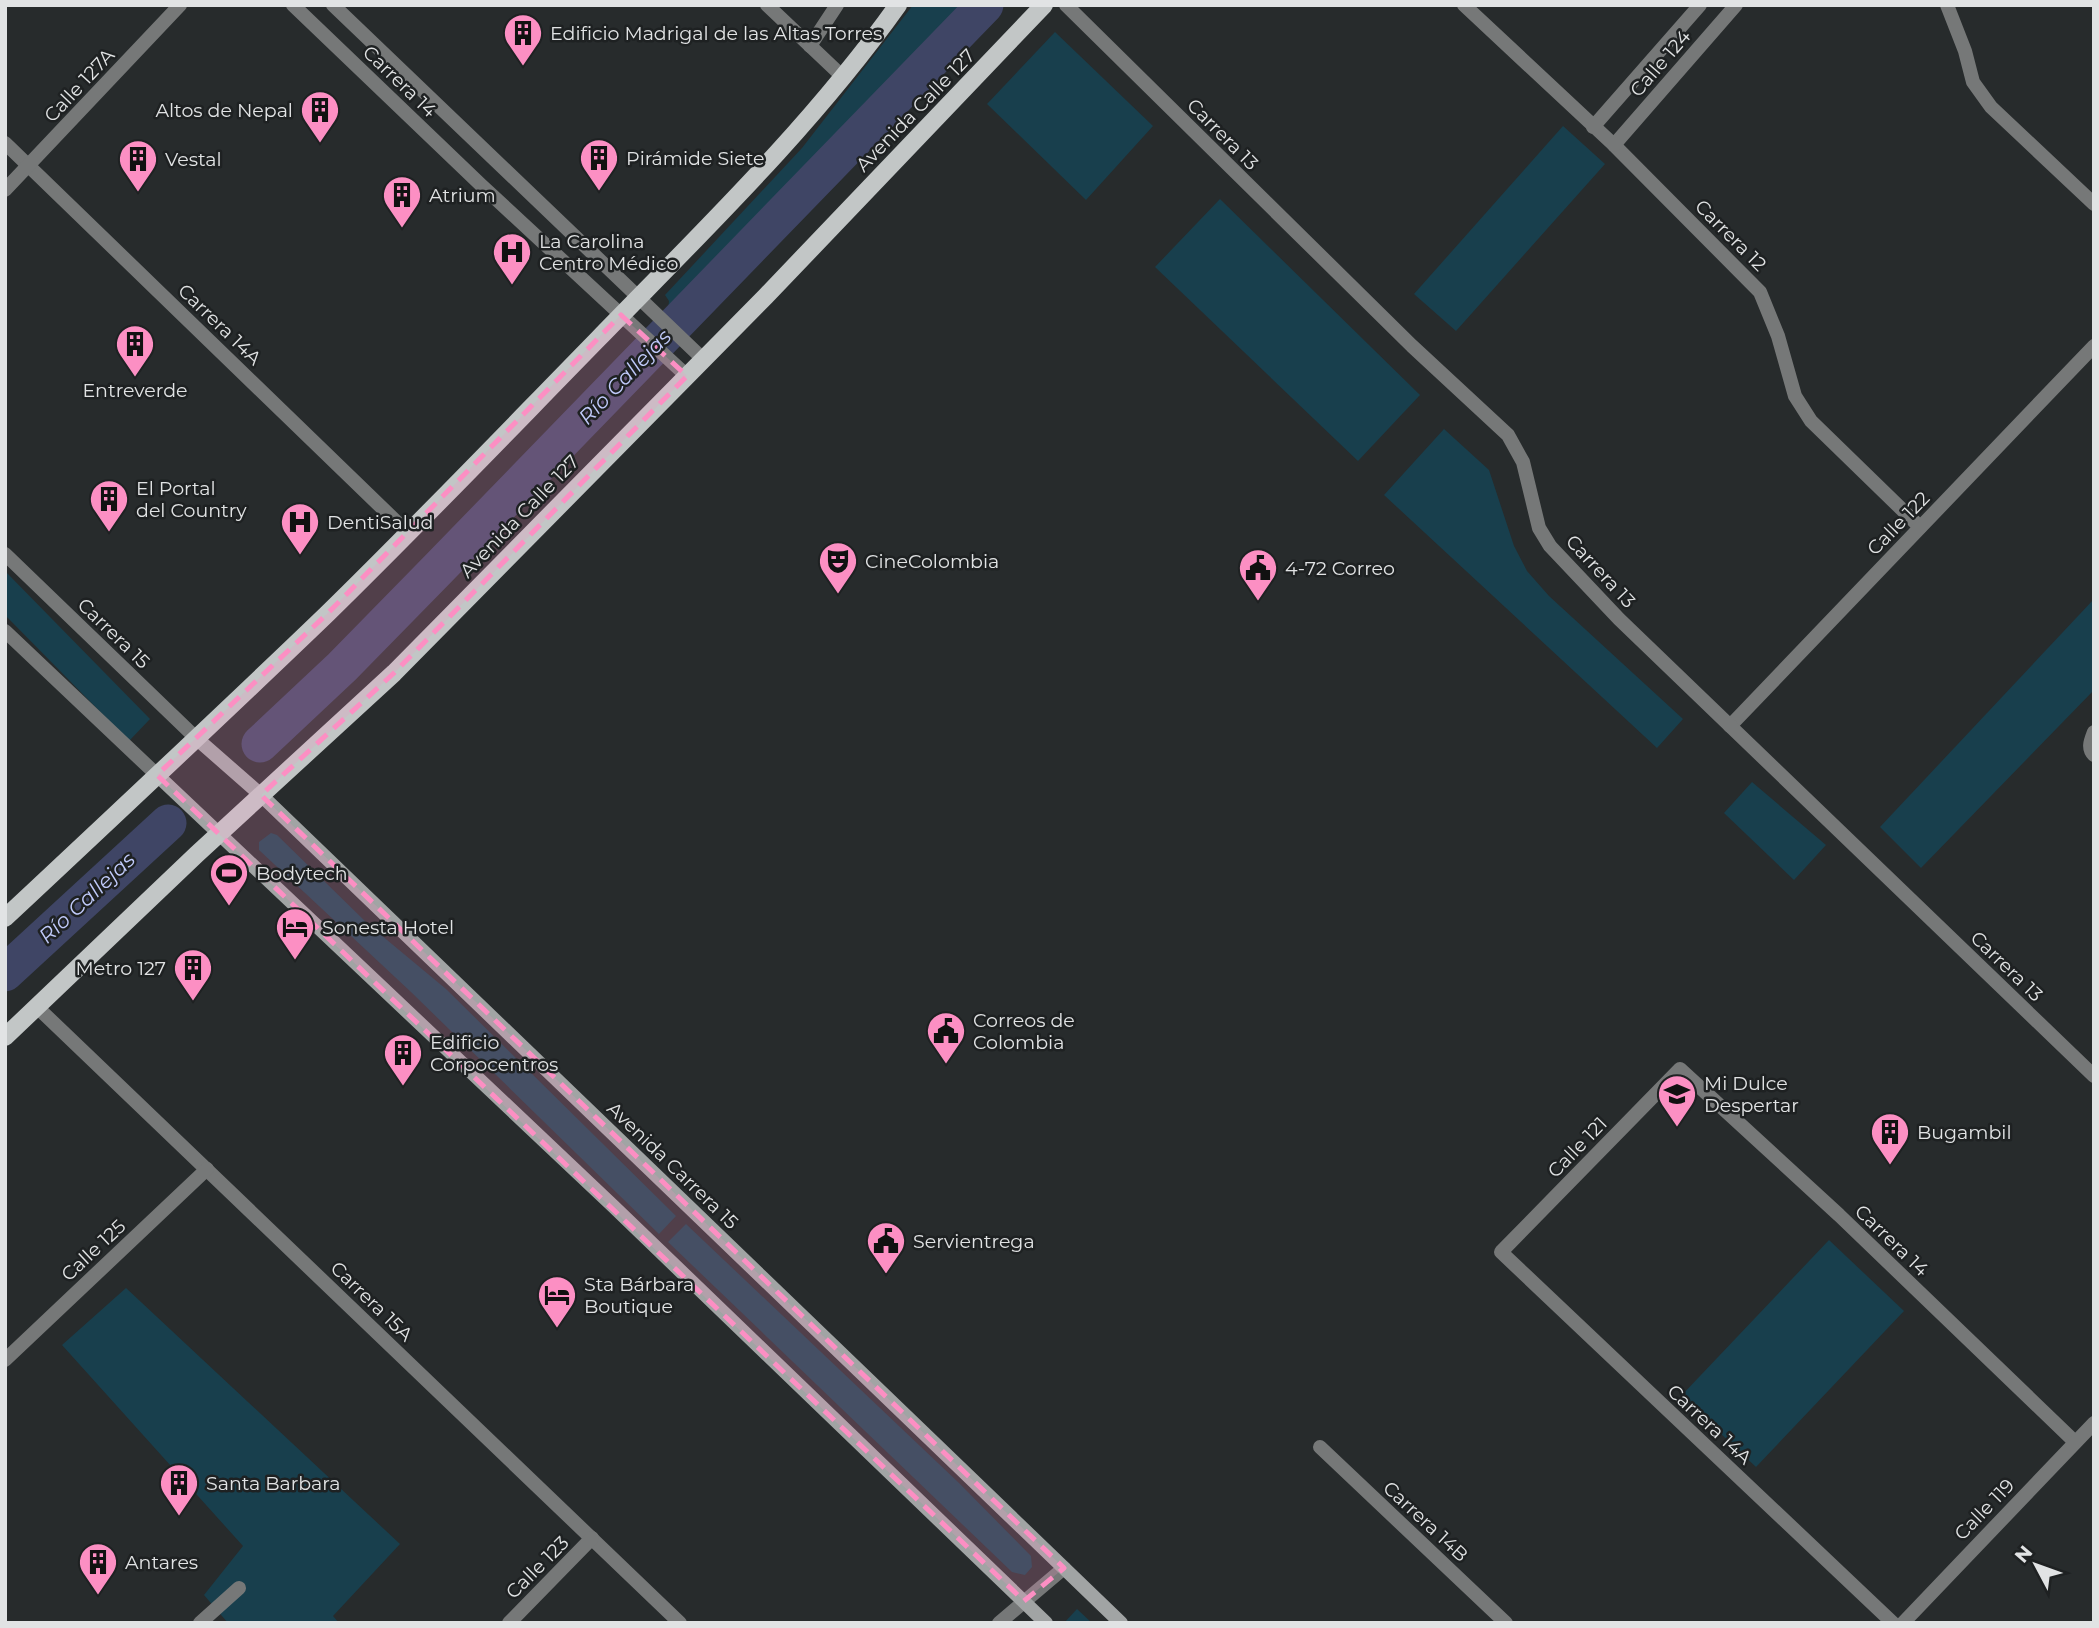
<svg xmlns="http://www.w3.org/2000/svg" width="2099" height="1628" viewBox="0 0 2099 1628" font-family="Montserrat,sans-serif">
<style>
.green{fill:#183f4d}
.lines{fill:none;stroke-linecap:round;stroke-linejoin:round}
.river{stroke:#3f4565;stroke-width:37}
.minor{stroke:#767878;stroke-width:14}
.tertiary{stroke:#767878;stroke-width:14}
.secondary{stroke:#a1a4a4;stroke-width:14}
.primary{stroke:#c2c6c6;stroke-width:18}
.marked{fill:#fc8fc3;fill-opacity:0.2;stroke:#fc8fc3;stroke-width:5;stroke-dasharray:14 9;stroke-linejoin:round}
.labels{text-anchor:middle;stroke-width:5;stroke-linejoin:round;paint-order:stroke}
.poi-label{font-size:19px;fill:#e1e3e4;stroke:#1e2122;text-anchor:start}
.street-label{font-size:19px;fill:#e1e3e4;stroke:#1e2122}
.water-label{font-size:21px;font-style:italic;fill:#c0cafa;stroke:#1e2122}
</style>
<rect width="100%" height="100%" fill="#272b2c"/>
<g class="green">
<polygon points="913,5 962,5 668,309 669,301 665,295 802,148"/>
<polygon points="1055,32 1153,126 1086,200 987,104"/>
<polygon points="1563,126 1605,164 1456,331 1414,294"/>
<polygon points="1220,199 1420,395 1358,461 1155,267"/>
<polygon points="1444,429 1489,470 1514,546 1527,571 1549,596 1683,719 1657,748 1384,495"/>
<polygon points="5,571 150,719 129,741 5,615"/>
<polygon points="2094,599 2094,690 1921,868 1880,827"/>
<polygon points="1752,782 1826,845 1794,880 1724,813"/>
<polygon points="271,833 277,835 369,925 446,989 676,1216 659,1234 411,992 259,850 259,842"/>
<polygon points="686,1224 959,1483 1031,1556 1032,1567 1025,1575 1012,1572 668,1242"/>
<polygon points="1829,1240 1904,1311 1756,1467 1681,1396"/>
<polygon points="126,1288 400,1544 333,1616 339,1623 228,1623 204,1595 243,1546 62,1345"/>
<polygon points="1077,1609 1092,1623 1064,1623"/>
</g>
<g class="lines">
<g class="river">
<polyline points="260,744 342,667 438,569 985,5"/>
<polyline points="5,973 168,823"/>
</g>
<g class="minor">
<polyline points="293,5 481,185 687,376"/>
<polyline points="333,5 703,359"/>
<polyline points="767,5 843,77"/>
<polyline points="1464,5 1614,145 1760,292 1778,336 1795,396 1811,421 1920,527"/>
<polyline points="1947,5 1965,51 1973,82 1991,107 2094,204"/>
<polyline points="810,46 837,5"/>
<polyline points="1593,127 1700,5"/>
<polyline points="5,143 408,533"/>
<polyline points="1614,145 1736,5"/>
<polyline points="5,190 180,5"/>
<polyline points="5,554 196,738"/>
<polyline points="5,631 157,775"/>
<polyline points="1730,726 2094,346"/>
<path d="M2094 732C2091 740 2087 748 2094 755"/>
<polyline points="37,1007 680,1623"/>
<polyline points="5,1360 207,1169"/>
<polyline points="1320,1447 1506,1623"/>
<polyline points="200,1623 239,1588"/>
<polyline points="509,1623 592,1538"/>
<polyline points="1893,1623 1501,1252 1680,1069 1839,1215 2075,1442"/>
</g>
<g class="tertiary">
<polyline points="1066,5 1412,346 1508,435 1523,462 1539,528 1550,546 1619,619 2094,1076"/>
<polyline points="999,1623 1064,1568"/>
<polyline points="1903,1623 2094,1423"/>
</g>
<g class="secondary">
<polyline points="196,738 261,795 1121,1623"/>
<polyline points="157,775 613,1206 1046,1623"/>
</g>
<g class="primary">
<path d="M5 918C113 817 221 716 327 614 419 524 508 431 598 339 701 233 812 126 898 5"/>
<polyline points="5,1037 197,854 394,673 766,296 1044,5"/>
</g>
</g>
<path class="marked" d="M621 315 687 376 394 673 261 795 1064 1568 1024 1601 157 775 329 612Z"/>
<defs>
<g id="building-pin" transform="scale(2.0125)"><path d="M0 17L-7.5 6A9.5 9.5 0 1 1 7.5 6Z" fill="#fc8fc3" stroke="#1e2122"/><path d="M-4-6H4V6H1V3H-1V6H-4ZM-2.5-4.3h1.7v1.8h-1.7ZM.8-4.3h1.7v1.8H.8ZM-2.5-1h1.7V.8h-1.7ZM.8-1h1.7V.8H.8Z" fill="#111"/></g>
<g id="hospital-pin" transform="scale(2.0125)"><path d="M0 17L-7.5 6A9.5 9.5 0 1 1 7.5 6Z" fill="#fc8fc3" stroke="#1e2122"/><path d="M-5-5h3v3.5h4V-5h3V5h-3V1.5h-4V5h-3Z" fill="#111"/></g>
<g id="theatre-pin" transform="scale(2.0125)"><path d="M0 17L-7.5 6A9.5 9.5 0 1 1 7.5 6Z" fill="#fc8fc3" stroke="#1e2122"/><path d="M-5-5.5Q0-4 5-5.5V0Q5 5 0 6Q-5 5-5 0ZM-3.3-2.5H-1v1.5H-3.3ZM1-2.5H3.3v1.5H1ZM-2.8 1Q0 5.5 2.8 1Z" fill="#111"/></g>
<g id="civic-pin" transform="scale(2.0125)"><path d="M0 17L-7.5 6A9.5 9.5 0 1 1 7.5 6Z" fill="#fc8fc3" stroke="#1e2122"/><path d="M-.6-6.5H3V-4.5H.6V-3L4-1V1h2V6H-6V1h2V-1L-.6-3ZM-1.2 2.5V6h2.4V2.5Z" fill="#111"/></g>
<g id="stadium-pin" transform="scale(2.0125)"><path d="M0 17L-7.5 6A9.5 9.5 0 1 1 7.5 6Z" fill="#fc8fc3" stroke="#1e2122"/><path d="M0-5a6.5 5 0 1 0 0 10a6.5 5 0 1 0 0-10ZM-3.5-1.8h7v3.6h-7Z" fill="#111"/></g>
<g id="hotel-pin" transform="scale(2.0125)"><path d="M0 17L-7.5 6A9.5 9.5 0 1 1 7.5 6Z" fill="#fc8fc3" stroke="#1e2122"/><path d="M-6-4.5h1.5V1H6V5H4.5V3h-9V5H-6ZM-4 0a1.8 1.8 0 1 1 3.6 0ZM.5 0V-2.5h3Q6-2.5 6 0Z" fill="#111"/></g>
<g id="school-pin" transform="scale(2.0125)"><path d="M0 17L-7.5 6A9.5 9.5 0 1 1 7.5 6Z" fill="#fc8fc3" stroke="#1e2122"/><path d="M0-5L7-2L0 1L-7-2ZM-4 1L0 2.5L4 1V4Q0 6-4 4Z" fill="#111"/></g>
</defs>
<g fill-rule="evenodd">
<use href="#building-pin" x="523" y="33"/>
<use href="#building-pin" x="320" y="110"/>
<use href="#building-pin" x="599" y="158"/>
<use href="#building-pin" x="138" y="159"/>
<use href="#building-pin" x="402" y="195"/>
<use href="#hospital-pin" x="512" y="252"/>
<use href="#building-pin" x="135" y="344"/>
<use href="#building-pin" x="109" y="499"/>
<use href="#hospital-pin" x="300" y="522"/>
<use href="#theatre-pin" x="838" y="561"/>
<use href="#civic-pin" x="1258" y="568"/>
<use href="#stadium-pin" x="229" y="873"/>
<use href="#hotel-pin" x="295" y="927"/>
<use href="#building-pin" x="193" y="968"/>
<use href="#civic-pin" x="946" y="1031"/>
<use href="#building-pin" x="403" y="1053"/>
<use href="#school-pin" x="1677" y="1094"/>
<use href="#building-pin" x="1890" y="1132"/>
<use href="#civic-pin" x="886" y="1241"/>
<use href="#hotel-pin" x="557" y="1295"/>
<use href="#building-pin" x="179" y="1483"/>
<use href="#building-pin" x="98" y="1562"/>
</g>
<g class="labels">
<g class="poi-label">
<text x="550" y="40">Edificio Madrigal de las Altas Torres</text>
<text x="293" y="117" text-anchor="end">Altos de Nepal</text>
<text x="626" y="165">Pirámide Siete</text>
<text x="165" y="166">Vestal</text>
<text x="429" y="202">Atrium</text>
<text x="539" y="248">La Carolina<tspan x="539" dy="22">Centro Médico</tspan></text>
<text x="135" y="397" text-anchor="middle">Entreverde</text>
<text x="136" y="495">El Portal<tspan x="136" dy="22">del Country</tspan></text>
<text x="327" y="529">DentiSalud</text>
<text x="865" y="568">CineColombia</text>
<text x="1285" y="575">4-72 Correo</text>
<text x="256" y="880">Bodytech</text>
<text x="322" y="934">Sonesta Hotel</text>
<text x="166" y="975" text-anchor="end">Metro 127</text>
<text x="973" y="1027">Correos de<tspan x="973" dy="22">Colombia</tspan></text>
<text x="430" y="1049">Edificio<tspan x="430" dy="22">Corpocentros</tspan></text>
<text x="1704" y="1090">Mi Dulce<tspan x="1704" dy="22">Despertar</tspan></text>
<text x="1917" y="1139">Bugambil</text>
<text x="913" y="1248">Servientrega</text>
<text x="584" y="1291">Sta Bárbara<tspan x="584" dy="22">Boutique</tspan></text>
<text x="206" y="1490">Santa Barbara</text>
<text x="125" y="1569">Antares</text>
</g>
<g class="street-label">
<text transform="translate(1660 63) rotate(-49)" y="7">Calle 124</text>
<text transform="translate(400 81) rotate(44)" y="7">Carrera 14</text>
<text transform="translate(79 85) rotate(-47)" y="7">Calle 127A</text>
<text transform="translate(915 110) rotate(-46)" y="7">Avenida Calle 127</text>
<text transform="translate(1223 134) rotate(45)" y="7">Carrera 13</text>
<text transform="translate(1731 235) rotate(45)" y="7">Carrera 12</text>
<text transform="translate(220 324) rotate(44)" y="7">Carrera 14A</text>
<text transform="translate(519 516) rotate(-46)" y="7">Avenida Calle 127</text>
<text transform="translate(1898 523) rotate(-46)" y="7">Calle 122</text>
<text transform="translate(1601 571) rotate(47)" y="7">Carrera 13</text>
<text transform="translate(114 633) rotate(44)" y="7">Carrera 15</text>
<text transform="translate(2007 966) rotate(44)" y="7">Carrera 13</text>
<text transform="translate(1577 1147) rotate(-46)" y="7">Calle 121</text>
<text transform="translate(673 1165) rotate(44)" y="7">Avenida Carrera 15</text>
<text transform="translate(1892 1240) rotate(44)" y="7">Carrera 14</text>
<text transform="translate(93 1250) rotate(-43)" y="7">Calle 125</text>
<text transform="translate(372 1301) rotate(44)" y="7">Carrera 15A</text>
<text transform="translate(1710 1424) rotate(43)" y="7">Carrera 14A</text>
<text transform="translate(1984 1509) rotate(-46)" y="7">Calle 119</text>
<text transform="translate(1426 1521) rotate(43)" y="7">Carrera 14B</text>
<text transform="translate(537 1567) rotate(-45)" y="7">Calle 123</text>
</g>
<g class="water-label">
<text transform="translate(625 377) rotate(-46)" y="7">Río Callejas</text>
<text transform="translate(87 898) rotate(-43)" y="7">Río Callejas</text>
</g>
</g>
<rect width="2099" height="1628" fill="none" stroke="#e1e3e4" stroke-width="14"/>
<g transform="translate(2036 1565) rotate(311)" stroke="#1e2122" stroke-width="5" paint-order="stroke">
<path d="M0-5L12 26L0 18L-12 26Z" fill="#e1e3e4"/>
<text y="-10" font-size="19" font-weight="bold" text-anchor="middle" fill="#e1e3e4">N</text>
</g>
</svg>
